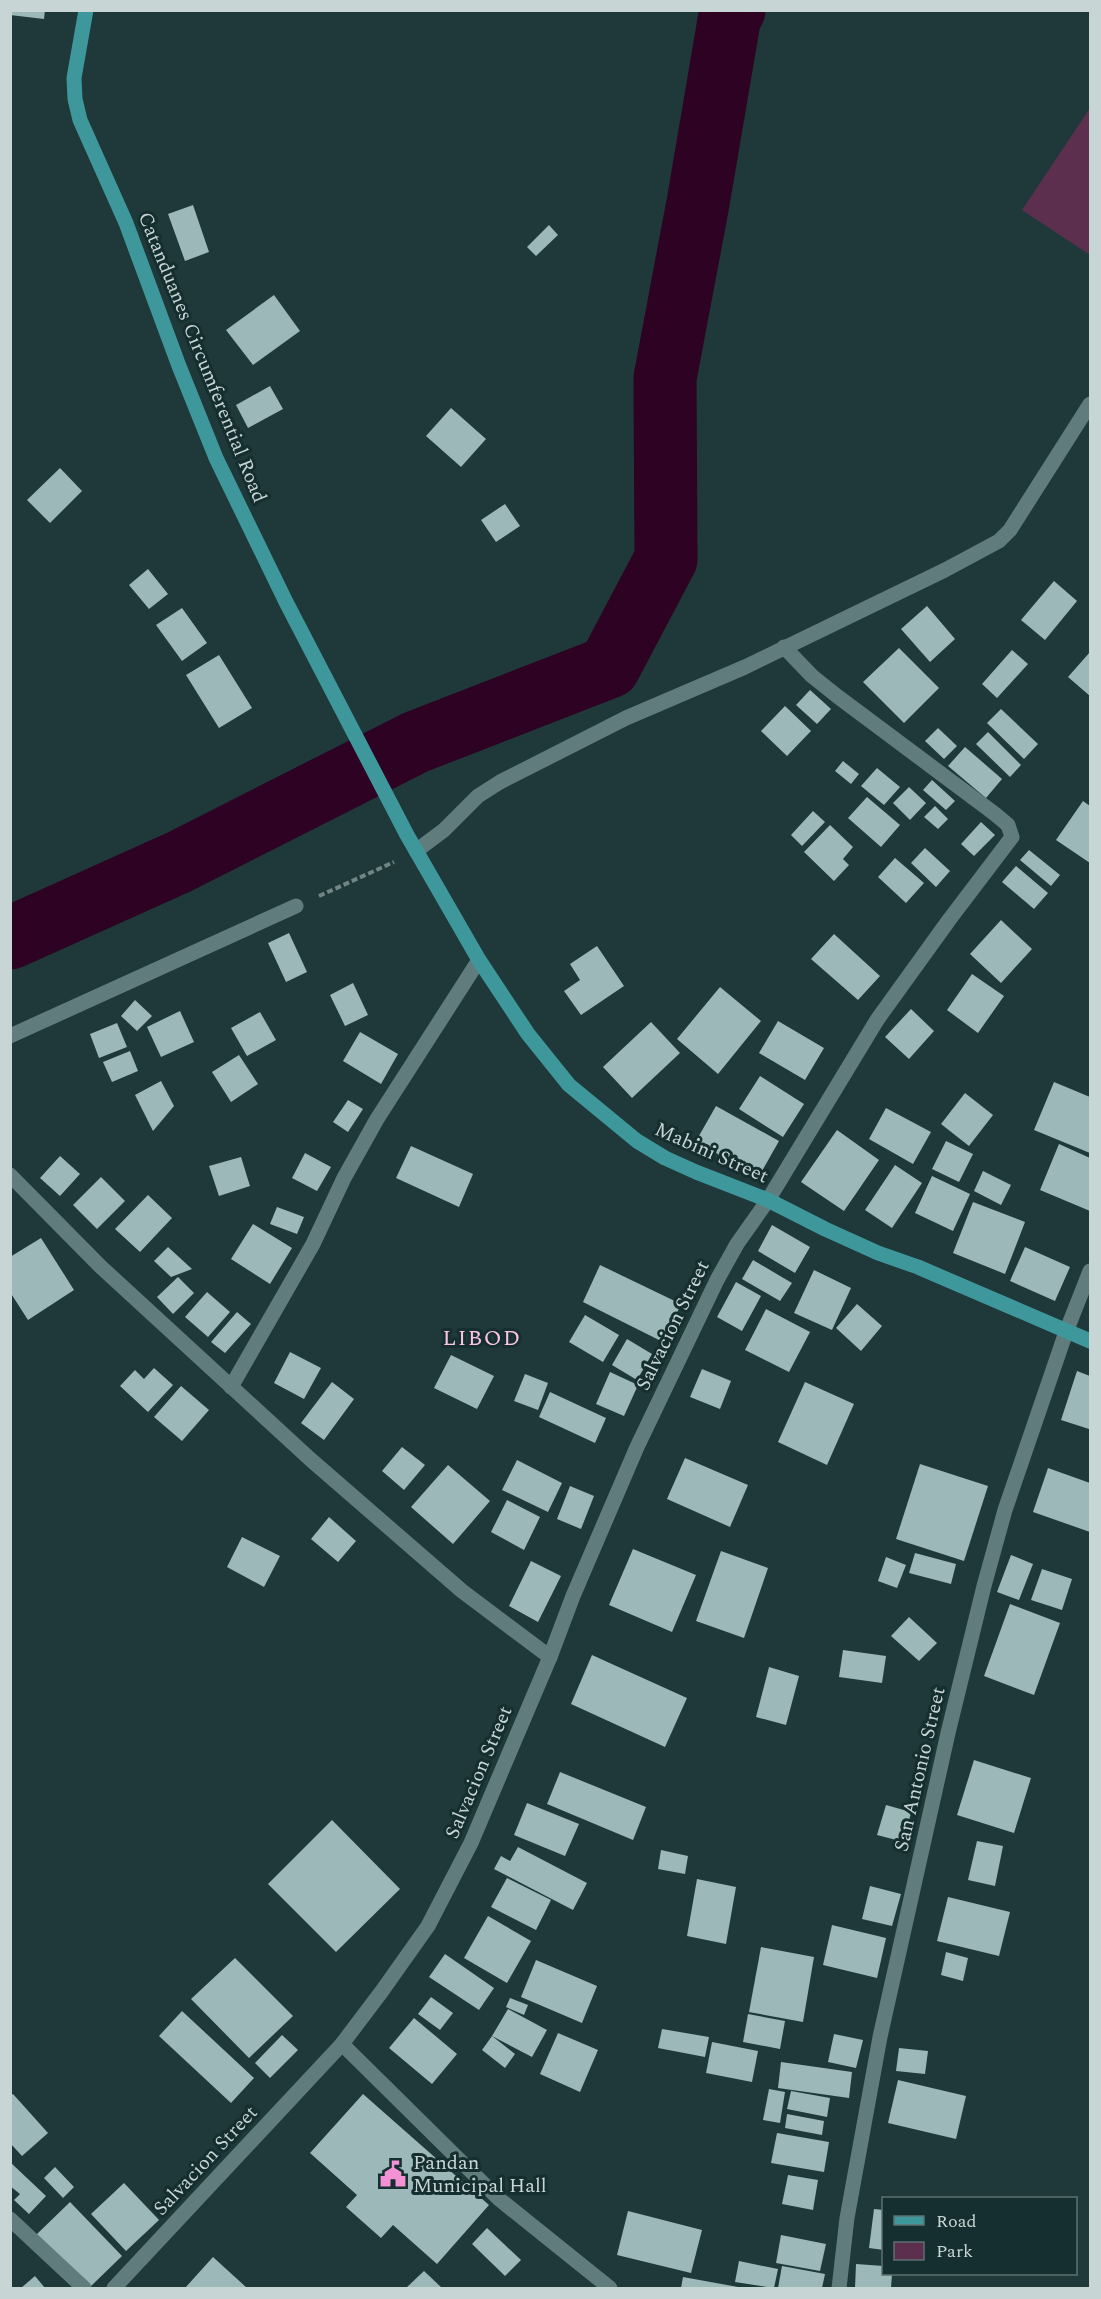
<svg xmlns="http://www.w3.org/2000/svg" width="1101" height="2299" viewBox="0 0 1101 2299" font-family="Spectral,serif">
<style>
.green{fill:#5c2f4e}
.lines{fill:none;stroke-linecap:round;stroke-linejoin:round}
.river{stroke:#2d0223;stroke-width:63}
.building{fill:#9cb8b9}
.path{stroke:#718585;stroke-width:4;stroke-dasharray:6 3;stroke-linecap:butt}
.minor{stroke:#617c7d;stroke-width:15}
.primary{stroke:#3e979b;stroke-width:15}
.labels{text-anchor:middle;stroke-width:6;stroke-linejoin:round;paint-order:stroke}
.street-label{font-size:20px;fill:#c7d5d5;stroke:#152e2f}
.poi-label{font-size:20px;fill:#c7d5d5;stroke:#152e2f;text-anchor:start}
.quarter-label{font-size:22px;letter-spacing:1.5px;fill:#fcc3e7;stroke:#152e2f}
</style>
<rect width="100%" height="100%" fill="#1f3839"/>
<polygon class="green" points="1090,108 1090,255 1022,210"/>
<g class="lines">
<polyline class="river" points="10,938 179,862 416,742 609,667 666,559 665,378 698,203 730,15 734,10"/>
</g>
<g class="building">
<polygon points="10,10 45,10 44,19 10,15"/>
<polygon points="193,205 209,252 185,261 168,214"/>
<polygon points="549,225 558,235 536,256 527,247"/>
<polygon points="274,295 300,331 253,365 226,330"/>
<polygon points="270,386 283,409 248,428 236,405"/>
<polygon points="451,408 486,439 461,467 426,436"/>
<polygon points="60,468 82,491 50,523 27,500"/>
<polygon points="505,504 520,526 496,542 481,520"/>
<polygon points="148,569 168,594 149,609 129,585"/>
<polygon points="1054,581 1077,601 1045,640 1021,620"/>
<polygon points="927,606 955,639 930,662 901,629"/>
<polygon points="182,608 207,643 182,661 156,625"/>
<polygon points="899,648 939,688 904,723 863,682"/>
<polygon points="1012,650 1028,664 997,698 982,684"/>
<polygon points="1090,652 1090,696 1068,677"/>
<polygon points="219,655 252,708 219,728 186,675"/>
<polygon points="810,690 831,709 817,724 796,705"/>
<polygon points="785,706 811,731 787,756 761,731"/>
<polygon points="1001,709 1038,744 1024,759 987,723"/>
<polygon points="938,728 957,746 944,759 925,741"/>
<polygon points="988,732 1021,765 1010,777 976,744"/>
<polygon points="965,747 1002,779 986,798 948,766"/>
<polygon points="843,761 859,774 851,784 835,771"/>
<polygon points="877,768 900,787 884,805 861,786"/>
<polygon points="932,780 955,801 946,810 923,790"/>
<polygon points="909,787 926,803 910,820 893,803"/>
<polygon points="867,797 900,825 881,847 848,818"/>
<polygon points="1083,801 1090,806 1090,863 1056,840"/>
<polygon points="935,806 948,819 938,829 924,817"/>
<polygon points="813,811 825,822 802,846 791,835"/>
<polygon points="981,822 995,835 974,856 961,844"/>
<polygon points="830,825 853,847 843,859 849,865 834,881 804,852"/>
<polygon points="925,848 950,871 936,887 911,863"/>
<polygon points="1029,850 1060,875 1051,886 1020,860"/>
<polygon points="895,858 924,883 906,903 878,877"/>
<polygon points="1016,866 1048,893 1034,909 1002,882"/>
<polygon points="1001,920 1032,949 1001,983 970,954"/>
<polygon points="289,933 307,972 286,982 268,943"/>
<polygon points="834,934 880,976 858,1000 811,959"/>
<polygon points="597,946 624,986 581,1015 564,991 580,980 570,964"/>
<polygon points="972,974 1004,996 978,1033 947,1010"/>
<polygon points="353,983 368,1015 345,1026 330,995"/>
<polygon points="720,987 761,1021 718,1074 677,1039"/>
<polygon points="135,1000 152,1016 137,1031 121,1016"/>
<polygon points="911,1009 934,1031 909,1059 885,1037"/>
<polygon points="180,1011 194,1042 161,1057 147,1027"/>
<polygon points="260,1012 276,1040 247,1056 231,1028"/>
<polygon points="778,1021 824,1048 805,1080 759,1053"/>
<polygon points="651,1022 680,1053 632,1098 603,1067"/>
<polygon points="117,1023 127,1047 99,1058 90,1034"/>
<polygon points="360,1032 398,1054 381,1084 343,1061"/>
<polygon points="130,1051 138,1071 112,1082 103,1062"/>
<polygon points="239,1055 258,1084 231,1102 212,1072"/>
<polygon points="760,1076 804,1104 783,1137 739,1109"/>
<polygon points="161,1081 174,1106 153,1131 135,1095"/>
<polygon points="1054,1082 1090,1097 1090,1153 1034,1130"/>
<polygon points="965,1093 993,1115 969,1146 941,1124"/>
<polygon points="348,1100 363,1109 348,1132 333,1122"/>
<polygon points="716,1106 779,1141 758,1178 696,1141"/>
<polygon points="886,1108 931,1132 913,1164 869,1139"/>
<polygon points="837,1130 879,1160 844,1211 801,1182"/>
<polygon points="946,1141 973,1154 959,1182 932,1169"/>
<polygon points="1059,1144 1090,1158 1090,1211 1040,1190"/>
<polygon points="411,1146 473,1174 459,1207 396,1178"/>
<polygon points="305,1153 331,1167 317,1191 292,1178"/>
<polygon points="60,1156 80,1174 60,1196 40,1178"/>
<polygon points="241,1157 250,1186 219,1196 209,1166"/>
<polygon points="895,1165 922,1183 892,1228 865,1210"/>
<polygon points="983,1171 1011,1185 1001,1205 974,1191"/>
<polygon points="932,1176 970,1194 953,1231 915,1213"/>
<polygon points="101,1177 125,1201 97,1229 73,1205"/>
<polygon points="148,1195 172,1218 140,1252 115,1229"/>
<polygon points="973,1202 1025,1222 1005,1274 953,1253"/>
<polygon points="277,1207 304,1217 297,1234 270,1224"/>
<polygon points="253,1224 292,1248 270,1284 231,1259"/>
<polygon points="772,1225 810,1247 795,1273 758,1251"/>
<polygon points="41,1238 74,1290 28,1320 10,1292 10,1257"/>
<polygon points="168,1247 192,1269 171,1277 154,1261"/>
<polygon points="1025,1247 1070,1267 1055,1301 1010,1281"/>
<polygon points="753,1260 792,1283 780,1301 742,1279"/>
<polygon points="600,1265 681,1304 663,1342 583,1302"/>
<polygon points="814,1270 851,1288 832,1330 794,1313"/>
<polygon points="178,1277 194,1293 173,1314 157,1297"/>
<polygon points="736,1282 761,1296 742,1331 717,1317"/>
<polygon points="207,1292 230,1312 208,1337 185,1317"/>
<polygon points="857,1304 882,1326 861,1351 836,1328"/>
<polygon points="766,1309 810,1332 789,1372 745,1350"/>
<polygon points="237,1312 251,1324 225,1353 211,1342"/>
<polygon points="585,1315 619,1335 603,1362 569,1342"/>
<polygon points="627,1339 652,1354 637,1380 612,1365"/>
<polygon points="290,1352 321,1368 304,1399 274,1383"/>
<polygon points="451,1355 494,1376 477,1409 434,1388"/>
<polygon points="154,1368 173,1385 148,1412 120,1386 135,1370 144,1379"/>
<polygon points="702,1369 731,1381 720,1409 690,1397"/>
<polygon points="1077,1371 1090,1376 1090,1423 1089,1429 1061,1420"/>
<polygon points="610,1372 638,1385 624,1416 596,1404"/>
<polygon points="525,1374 548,1383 538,1410 514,1401"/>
<polygon points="332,1382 354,1399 324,1440 301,1423"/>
<polygon points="805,1382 854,1404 827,1465 778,1442"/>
<polygon points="181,1386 209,1410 182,1441 154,1417"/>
<polygon points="550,1392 606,1418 595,1443 539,1417"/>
<polygon points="402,1447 425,1465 404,1490 382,1471"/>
<polygon points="685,1458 748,1485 730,1527 667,1499"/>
<polygon points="517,1460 562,1483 548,1512 502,1490"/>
<polygon points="920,1464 988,1486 964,1561 896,1539"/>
<polygon points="448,1465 490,1501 453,1544 411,1507"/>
<polygon points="1048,1468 1090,1483 1090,1532 1033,1512"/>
<polygon points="570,1486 594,1496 581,1529 557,1519"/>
<polygon points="507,1500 540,1517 524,1550 491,1532"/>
<polygon points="329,1517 356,1541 338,1562 311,1539"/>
<polygon points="242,1537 280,1556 264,1587 227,1567"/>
<polygon points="633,1549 696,1575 672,1632 609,1605"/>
<polygon points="721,1551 768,1568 744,1638 696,1621"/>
<polygon points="915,1553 956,1564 951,1584 909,1573"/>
<polygon points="1011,1555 1033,1564 1019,1600 997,1592"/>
<polygon points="886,1557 906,1565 897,1588 878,1581"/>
<polygon points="531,1561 561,1576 538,1622 509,1606"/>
<polygon points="1042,1569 1072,1579 1062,1610 1031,1600"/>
<polygon points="1010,1604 1060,1623 1034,1695 984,1676"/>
<polygon points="909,1617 937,1643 919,1661 891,1636"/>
<polygon points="843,1650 886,1656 882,1683 839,1677"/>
<polygon points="592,1655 687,1698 665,1747 571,1704"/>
<polygon points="769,1667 799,1676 786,1725 756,1717"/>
<polygon points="974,1760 1031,1778 1014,1833 957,1815"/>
<polygon points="560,1772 646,1807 633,1840 547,1804"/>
<polygon points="527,1803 579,1824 565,1856 514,1835"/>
<polygon points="886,1805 911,1812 904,1842 877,1835"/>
<polygon points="332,1820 400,1889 336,1952 268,1884"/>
<polygon points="977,1841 1003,1846 995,1886 968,1880"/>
<polygon points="518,1847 587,1883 573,1910 494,1869 501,1856 510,1861"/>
<polygon points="661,1850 688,1856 685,1874 658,1869"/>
<polygon points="507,1878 551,1900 536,1930 491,1907"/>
<polygon points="697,1879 736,1887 726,1944 687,1936"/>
<polygon points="870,1886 901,1894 892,1926 862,1919"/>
<polygon points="948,1897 1010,1912 999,1956 937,1941"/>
<polygon points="488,1916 531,1941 507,1983 464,1958"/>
<polygon points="832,1925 886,1938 877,1978 823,1965"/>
<polygon points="761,1947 814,1957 803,2022 749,2012"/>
<polygon points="946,1952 968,1958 963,1981 941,1975"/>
<polygon points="445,1954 494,1988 479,2010 429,1977"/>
<polygon points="235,1958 293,2016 249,2058 191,1999"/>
<polygon points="536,1960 597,1986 582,2023 521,1997"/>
<polygon points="431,1997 453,2013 440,2030 418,2014"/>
<polygon points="510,1998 528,2005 524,2015 506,2007"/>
<polygon points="508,2009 547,2030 532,2057 492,2036"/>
<polygon points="182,2011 254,2078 231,2103 159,2036"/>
<polygon points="748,2014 785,2021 780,2049 743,2042"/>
<polygon points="414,2018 457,2054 432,2084 389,2048"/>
<polygon points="662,2029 709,2037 705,2057 658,2048"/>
<polygon points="558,2033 598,2050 580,2092 540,2074"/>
<polygon points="834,2034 863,2040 856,2068 828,2062"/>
<polygon points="282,2035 298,2050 270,2078 255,2063"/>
<polygon points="492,2036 515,2054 505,2068 482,2050"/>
<polygon points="712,2042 758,2051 752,2082 706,2073"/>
<polygon points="899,2048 928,2051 925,2074 896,2071"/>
<polygon points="781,2062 852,2072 849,2098 778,2088"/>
<polygon points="898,2080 966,2096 956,2139 888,2123"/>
<polygon points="769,2089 785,2092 780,2123 763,2120"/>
<polygon points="791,2091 830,2098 827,2117 787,2109"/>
<polygon points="13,2094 48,2133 22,2156 10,2143 10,2096"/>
<polygon points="363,2094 489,2205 437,2264 393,2225 381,2238 346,2207 357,2195 310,2153"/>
<polygon points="787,2114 824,2121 822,2135 785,2128"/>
<polygon points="777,2133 829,2142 824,2172 771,2163"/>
<polygon points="10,2162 46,2196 29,2214 14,2200 20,2194 10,2186"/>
<polygon points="55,2167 74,2187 63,2198 44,2178"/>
<polygon points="788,2175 818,2180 813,2210 782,2204"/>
<polygon points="124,2183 159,2220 126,2251 91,2214"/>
<polygon points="70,2202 122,2256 89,2288 36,2235"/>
<polygon points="874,2209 884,2210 884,2250 869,2248"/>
<polygon points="628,2211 702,2230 691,2273 617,2255"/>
<polygon points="487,2228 521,2260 505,2276 472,2244"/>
<polygon points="781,2235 826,2244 820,2271 776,2263"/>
<polygon points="213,2257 247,2288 185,2288"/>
<polygon points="739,2261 778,2269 774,2288 735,2282"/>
<polygon points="856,2264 884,2266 884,2274 892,2274 891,2288 855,2288"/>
<polygon points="782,2266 825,2274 822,2288 778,2288"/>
<polygon points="424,2271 442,2288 406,2288"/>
<polygon points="35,2276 45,2288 21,2288"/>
<polygon points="683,2277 738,2287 738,2288 681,2288"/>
</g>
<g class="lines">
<polyline class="path" points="319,896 394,862"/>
<g class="minor">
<polyline points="416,851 444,830 478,796 500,782 626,718 745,667 945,570 999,541 1010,530 1090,404"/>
<polyline points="10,1036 296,906"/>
<polyline points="10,1175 101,1267 310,1459 462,1591 550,1657"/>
<polyline points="231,1387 313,1244 344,1178 377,1119 479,960"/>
<polyline points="342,2044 499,2199 610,2288"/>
<polyline points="10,2219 84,2288"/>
<polyline points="114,2288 342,2044 382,1991 428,1926 471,1843 550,1657 573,1596 637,1447 717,1280 737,1244 768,1200 877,1020 949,920 1012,837 1008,825 995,814 837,696 812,676 784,647"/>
<polyline points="839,2288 847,2218 880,2037 948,1733 984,1586 1005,1510 1066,1332 1090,1271"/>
</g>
<polyline class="primary" points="86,10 74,78 75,99 80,120 126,223 179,366 216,458 286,602 407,835 479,960 528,1034 569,1085 637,1141 665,1158 696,1172 768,1200 825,1229 878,1253 918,1267 1090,1341"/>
</g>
<defs>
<g id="civic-bare" transform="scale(2.07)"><path d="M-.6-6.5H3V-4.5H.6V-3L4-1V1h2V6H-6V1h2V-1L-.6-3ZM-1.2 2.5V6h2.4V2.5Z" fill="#f491d4" stroke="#152e2f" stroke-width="2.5" paint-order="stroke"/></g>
</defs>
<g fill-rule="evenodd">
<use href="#civic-bare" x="393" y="2174"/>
</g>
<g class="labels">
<g class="street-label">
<text transform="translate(203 357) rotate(68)" y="7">Catanduanes Circumferential Road</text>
<text transform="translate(712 1152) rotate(24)" y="7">Mabini Street</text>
<text transform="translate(672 1325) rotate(-64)" y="7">Salvacion Street</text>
<text transform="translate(919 1769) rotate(-77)" y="7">San Antonio Street</text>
<text transform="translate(478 1772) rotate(-67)" y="7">Salvacion Street</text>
<text transform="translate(205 2160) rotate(-47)" y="7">Salvacion Street</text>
</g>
<g class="poi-label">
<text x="413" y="2169">Pandan<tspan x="413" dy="23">Municipal Hall</tspan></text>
</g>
<g class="quarter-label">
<text x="482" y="1345">LIBOD</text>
</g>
</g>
<rect width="1101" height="2299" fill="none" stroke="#c7d5d5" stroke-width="24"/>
<rect x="882" y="2197" width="195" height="78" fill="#152e2f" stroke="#5c7171" stroke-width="1.5"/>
<rect x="894" y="2216" width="30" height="9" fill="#3e979b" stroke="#5c7171" stroke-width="1.5"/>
<text x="936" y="2227" font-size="18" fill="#c7d5d5">Road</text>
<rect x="894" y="2242" width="30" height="18" fill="#5c2f4e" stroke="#5c7171" stroke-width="1.5"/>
<text x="936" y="2257" font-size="18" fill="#c7d5d5">Park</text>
</svg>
